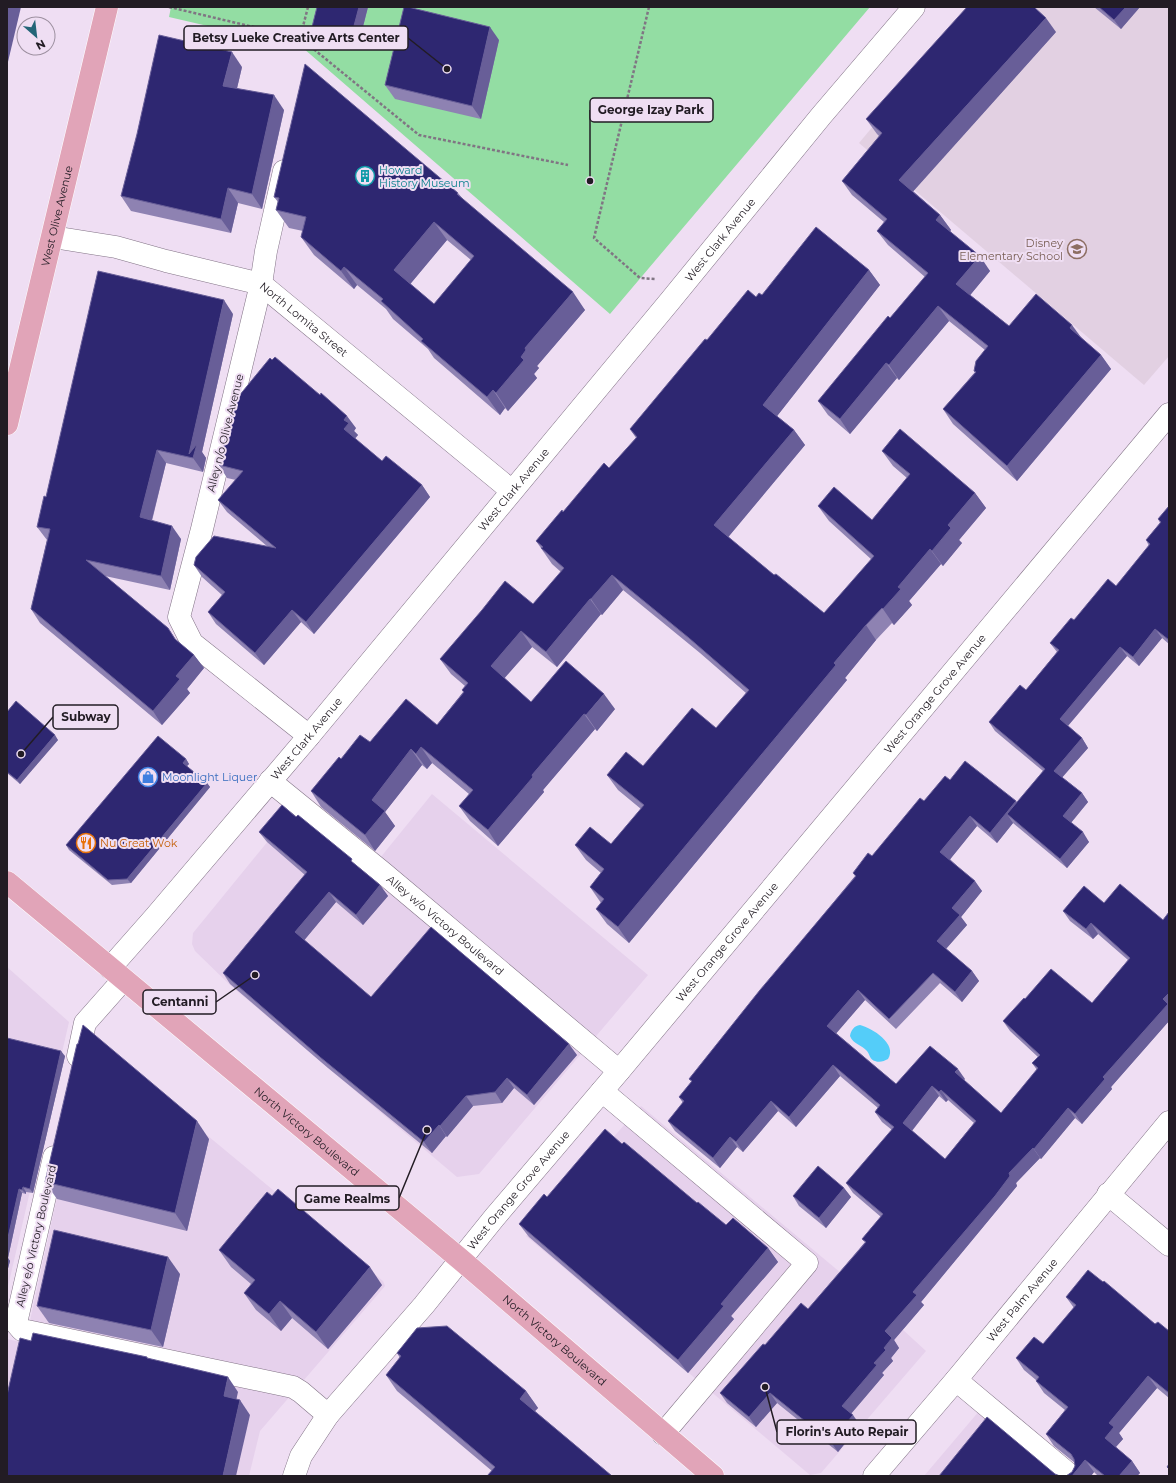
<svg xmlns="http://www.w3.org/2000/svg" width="1176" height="1483" viewBox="0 0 1176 1483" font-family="Montserrat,sans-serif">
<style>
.built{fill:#e6d1ec}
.education{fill:#e2d0e2}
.green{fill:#93dda3}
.water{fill:#54cdf9}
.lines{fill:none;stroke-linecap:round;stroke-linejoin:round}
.minor-casing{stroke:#827386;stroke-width:23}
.major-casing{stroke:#fff;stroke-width:23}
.path{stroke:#807583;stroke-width:2.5;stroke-dasharray:3 2;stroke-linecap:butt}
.minor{stroke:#fff;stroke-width:22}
.major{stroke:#e1a4b8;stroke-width:22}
.wall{fill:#8e82b2;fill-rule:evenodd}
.shaded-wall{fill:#685e98}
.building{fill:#2e2771;stroke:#685e98;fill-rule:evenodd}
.labels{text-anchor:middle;stroke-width:4;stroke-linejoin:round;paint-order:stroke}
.culture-label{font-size:11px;fill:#0d838f;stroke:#efdef3;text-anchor:start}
.street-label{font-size:11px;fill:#221c24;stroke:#efdef3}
.education-label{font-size:11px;fill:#785e54;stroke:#efdef3;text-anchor:end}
.shop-label{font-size:11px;fill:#366cbe;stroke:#efdef3;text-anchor:start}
.food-label{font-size:11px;fill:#c56008;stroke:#efdef3;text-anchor:start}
.leader{fill:none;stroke:#221c24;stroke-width:1.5}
.callout-dot{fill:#221c24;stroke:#efdef3;stroke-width:1.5}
.callout{fill:#efdef3;stroke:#221c24;stroke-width:1.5}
.callout-label{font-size:12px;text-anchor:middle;font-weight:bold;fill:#221c24}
</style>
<rect width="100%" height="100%" fill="#efdef3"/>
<g class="built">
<polygon points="432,794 648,975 479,1174 457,1177 230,985 195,951 192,944 193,933 291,813 367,874"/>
<polygon points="7,967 69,1022 7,1291"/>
<polygon points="92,1040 383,1281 385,1286 260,1431 249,1476 7,1476 7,1339 25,1343"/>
<polygon points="641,1106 841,1273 926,1351 821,1473 810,1475 526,1236"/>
<polygon points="980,1410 1055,1476 924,1476"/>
</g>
<polygon class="education" points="973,7 1169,7 1169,356 1144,385 859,143"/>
<polygon class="green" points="171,7 870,7 610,314 303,48 169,17"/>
<path class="water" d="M860 1025C872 1028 898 1044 888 1059 884 1061 880 1063 875 1061 870 1060 870 1055 867 1051 862 1045 853 1044 850 1036 851 1030 854 1026 860 1025Z"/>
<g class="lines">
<g class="minor-casing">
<g id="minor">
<polyline points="284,171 266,251 261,284 202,529 179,617 192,643 309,736"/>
<path id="s1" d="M53 237 116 247 166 261 261 284 512 491"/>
<path id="s2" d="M270 781 382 872 619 1071"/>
<path id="s3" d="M110 968 155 917 309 736 670 301 821 116 914 7"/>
<polyline points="78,1056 85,1023 123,980"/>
<polyline points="602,1091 807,1263 663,1434"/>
<polyline points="54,1157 16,1323 22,1330 293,1387 301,1392 328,1415"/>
<polyline points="1108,1194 1169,1245"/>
<polyline points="956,1380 1071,1476"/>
<path id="s4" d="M294 1476 301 1456 328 1415 424 1305 494 1218 619 1071 1169 414"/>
<path id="s5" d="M874 1476 956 1380 1169 1122"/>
</g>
</g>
<g class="major-casing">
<g id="major">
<path id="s6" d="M7 424 107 7"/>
<path id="s7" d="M7 882 460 1259 713 1476"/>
</g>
</g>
<g class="path">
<polyline points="169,7 300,38"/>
<polyline points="308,7 300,38 419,135 568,165"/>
<polyline points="649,7 594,238 640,278 655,279"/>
</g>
<use href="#minor" class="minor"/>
<use href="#major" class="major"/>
</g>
<g class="wall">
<polygon points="317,7 368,7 357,50 317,40 311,31"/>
<polygon points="1094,7 1140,7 1121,29"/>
<polygon points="1056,32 913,191 940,215 951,230 950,231 990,271 970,295 1009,326 1082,339 1101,355 1111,369 1017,481 953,424 943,409 975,372 974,371 985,350 949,321 899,380 897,378 850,434 828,415 818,401 890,318 925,277 888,245 877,231 884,222 852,195 842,181 879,136 877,134 866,119"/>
<polygon points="499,40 481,119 395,99 385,85"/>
<polygon points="242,67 237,88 284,110 262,209 238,203 231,233 131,211 121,196"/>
<path d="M458 193 462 198 585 310 537 366 539 368 534 374 537 378 508 411 505 408 500 415 434 358 428 349 393 319 386 309 357 285 354 289 314 255 301 237 303 231 289 228 276 210 278 202 274 197ZM447 240 471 260 434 304 410 284Z"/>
<polygon points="869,270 880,285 777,416 794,430 805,445 728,537 774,575 824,613 872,560 829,521 818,506 872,520 907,478 893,466 882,451 975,493 986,508 959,540 962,543 943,566 941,564 909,601 912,605 894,625 892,623 876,640 845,678 847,680 629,943 607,924 596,909 601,903 590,887 601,873 586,860 575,845 611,844 641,809 618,790 607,775 643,766 716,728 746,693 700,653 623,590 602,615 601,614 557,667 532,647 504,678 531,702 615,709 597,731 595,729 543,790 544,792 498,846 470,821 459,806 469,794 432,763 427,769 422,765 385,812 395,826 375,851 321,807 311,791 341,759 370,742 437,725 463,692 462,690 465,686 451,674 440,659 533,604 561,572 552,564 536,541 563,512 609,468 636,438 630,429 707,340 756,297 762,295"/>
<polygon points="233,314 202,452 206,458 203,472 166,463 152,521 181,539 170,590 105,576 168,628 176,640 194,655 204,668 187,689 190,693 162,725 40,623 31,609 47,540 37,527 46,497"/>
<polygon points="356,428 354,431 358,435 355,439 382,461 422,485 430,497 314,634 301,622 264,665 216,624 208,612 222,595 202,577 194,565 268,547 227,512 218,500 236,480 227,478 219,465"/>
<path d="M1169 506V644L1162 638 1139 666 1127 656 1068 726 1082 738 1088 748 1062 777 1082 793 1088 802 1071 823 1089 842 1067 868 1013 823 997 843 977 826 950 859 982 891 961 917 967 925 946 949 972 971 979 981 962 1002 940 983 896 1029 865 1000 836 1033 896 1084 965 1079 964 1080 1001 1113 1037 1070 1032 1063 1038 1057 1010 1031 1003 1021 1025 999 1092 1003 1128 960 1098 934 1093 939 1070 921 1063 911 1104 903 1163 920 1169 912V1021L1111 1087 1112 1089 1082 1124 1075 1118 1041 1159 1040 1158 1016 1183 1017 1186 921 1302 924 1305 894 1340 899 1348 891 1358 893 1361 882 1373 884 1375 851 1414 860 1425 838 1452 777 1403 756 1427 727 1403 720 1393 765 1345 808 1309 865 1242 862 1239 881 1217 853 1193 846 1183 892 1130 882 1122 875 1112 878 1108 840 1076 796 1127 778 1111 743 1152 737 1147 720 1168 675 1131 668 1121 683 1103 679 1097 692 1082 689 1079 855 876 853 873 872 856 924 801 950 780 1016 801 1017 803 1043 771 995 731 989 722 1026 690 1057 652 1050 643 1074 620 1116 586 1149 546 1146 540 1160 523 1158 519ZM939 1096 946 1102 948 1100 974 1123 945 1159 912 1131Z"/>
<polygon points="7,712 58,740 20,784 7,773"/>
<polygon points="186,759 189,764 187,766 207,783 210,787 131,883 112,885 69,850 66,845"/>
<polygon points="296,817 380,885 388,896 363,925 336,902 304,940 371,997 577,1055 534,1105 514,1088 502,1103 473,1106 447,1137 446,1136 432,1153 328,1068 230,984 223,973 305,875 267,842 259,832"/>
<polygon points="7,1038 65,1056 33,1193 26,1192 26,1194 22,1193 8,1258 10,1261 7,1272"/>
<polygon points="209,1139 187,1231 57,1199 45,1182"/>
<polygon points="622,1144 697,1203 726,1225 768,1248 778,1262 731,1316 734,1319 688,1373 529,1237 519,1224 547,1197"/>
<polygon points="844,1188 851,1197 826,1228 799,1206 793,1196"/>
<polygon points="219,1250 382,1285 328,1349 292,1318 281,1331 256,1310 244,1293 251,1284 231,1267"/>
<polygon points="180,1274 163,1347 49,1323 37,1306"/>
<polygon points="1066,1297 1155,1324 1169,1331 1169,1398 1157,1388 1119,1433 1123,1439 1116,1447 1132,1461 1140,1473 1137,1476 1098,1476 1094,1472 1091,1476 1063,1476 1066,1476 1072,1472 1075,1466 1075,1463 1054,1446 1046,1434 1065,1410 1044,1393 1036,1381 1036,1380 1024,1370 1016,1358 1043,1344 1074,1308"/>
<polygon points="397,1353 526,1391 538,1408 535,1411 612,1476 492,1471 397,1391 386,1375 400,1358"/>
</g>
<g class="shaded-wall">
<polygon points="7,7 21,7 7,66"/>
<polygon points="359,7 368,7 357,50 350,41"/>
<polygon points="1126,7 1140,7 1121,29 1114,20"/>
<polygon points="1046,18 1056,32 910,195 899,180"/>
<polygon points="490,27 499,40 481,119 472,106"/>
<polygon points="232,52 242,67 234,101 223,86"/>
<polygon points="274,95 284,110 262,209 252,194"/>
<polygon points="228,188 238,203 231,233 221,219"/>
<polygon points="940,215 951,230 947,235 936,220"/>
<polygon points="434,222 447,240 407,288 394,270"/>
<polygon points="980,256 990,271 967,299 956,284"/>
<polygon points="344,267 357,285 354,289 341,271"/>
<polygon points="869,270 880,285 774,420 763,405"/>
<polygon points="573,292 585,310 537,366 539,368 534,374 537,378 508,411 496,393 521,357 525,348"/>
<polygon points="224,300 233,314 202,452 206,458 203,472 193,458 189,454"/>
<polygon points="938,306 949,321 899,380 889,365"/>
<polygon points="1072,325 1083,340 1070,328"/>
<polygon points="1101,355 1111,369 1017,481 1007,466"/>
<polygon points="886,363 897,378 850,434 840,419"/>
<polygon points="493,390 505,408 500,415 487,397"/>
<polygon points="347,416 356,428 354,431 358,435 352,441 344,429 344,420"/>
<polygon points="794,430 805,445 725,541 714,525"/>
<polygon points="157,450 166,463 149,531 140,517"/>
<polygon points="422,485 430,497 314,634 306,622"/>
<polygon points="975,493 986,508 959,540 962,543 943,566 932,551 948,525"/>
<polygon points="172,526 181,539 170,590 161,576"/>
<polygon points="930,549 941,564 909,601 912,605 894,625 883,609 898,587"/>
<polygon points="612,575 623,590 602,615 591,599"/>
<polygon points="590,599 601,614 557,667 546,652"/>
<polygon points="292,610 301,622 264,665 255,653"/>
<polygon points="866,625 876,640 845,678 847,680 629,943 618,927 834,663"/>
<polygon points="1155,629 1162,638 1139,666 1133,657"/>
<polygon points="521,631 532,647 502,681 491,666"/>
<polygon points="1120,647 1127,656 1066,728 1060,719"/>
<polygon points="194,655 204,668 187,689 190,693 162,725 153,711 176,676"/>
<polygon points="604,694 615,709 597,731 586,715"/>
<polygon points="584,714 595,729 543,790 544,792 498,846 488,830 532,775"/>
<polygon points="55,735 58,740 20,784 17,780"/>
<polygon points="1082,738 1088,748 1060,780 1054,771"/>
<polygon points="421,747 432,763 427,769 416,754"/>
<polygon points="411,749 422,765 385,812 395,826 375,851 365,835 372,800"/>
<polygon points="186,759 189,764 186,767 183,763"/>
<polygon points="207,783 210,787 131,883 127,879"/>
<polygon points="1082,793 1088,802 1069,825 1063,816"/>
<polygon points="1016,801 1023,811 1007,814 1013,823 997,843 990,833"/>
<polygon points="970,816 977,826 948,862 940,852"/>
<polygon points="1083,832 1089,842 1067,868 1060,859"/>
<polygon points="975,881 982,891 961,917 967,925 944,951 937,941 952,908"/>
<polygon points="380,885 388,896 363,925 356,915"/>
<polygon points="329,892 336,902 302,943 295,932"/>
<polygon points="1091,923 1098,934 1093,939 1086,929"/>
<polygon points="972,971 979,981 962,1002 955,992"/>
<polygon points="858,990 865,1000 834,1036 827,1026"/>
<polygon points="1169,993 1169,1021 1111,1087 1112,1089 1082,1124 1075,1114 1163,999"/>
<polygon points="569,1044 577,1055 534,1105 527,1095"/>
<polygon points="61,1051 65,1056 33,1193 30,1189"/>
<polygon points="833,1065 840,1076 796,1127 789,1117"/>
<polygon points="958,1069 965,1079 962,1082 955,1072"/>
<polygon points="507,1078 514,1088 502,1103 495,1092"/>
<polygon points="932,1086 939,1096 910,1133 903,1123"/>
<polygon points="941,1090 948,1100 946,1102 939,1092"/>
<polygon points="466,1096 473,1106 447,1137 440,1126"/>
<polygon points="771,1101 778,1111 743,1152 736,1142"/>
<polygon points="1068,1108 1075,1118 1041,1159 1034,1149"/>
<polygon points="197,1121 209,1139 187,1231 175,1213"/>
<polygon points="439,1125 446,1136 432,1153 424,1142"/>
<polygon points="730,1137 737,1147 720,1168 713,1158"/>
<polygon points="1033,1148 1040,1158 1016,1183 1017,1186 921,1302 924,1305 894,1340 899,1348 891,1358 893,1361 882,1373 884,1375 849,1416 842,1406 874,1363 884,1348 885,1331 913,1292 1009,1173"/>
<polygon points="23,1187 26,1192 26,1194 22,1190"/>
<polygon points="844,1188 851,1197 826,1228 819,1218"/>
<polygon points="19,1189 22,1193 8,1258 10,1261 7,1272 7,1242"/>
<polygon points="768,1248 778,1262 731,1316 734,1319 688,1373 678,1360 721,1304"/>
<polygon points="168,1257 180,1274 163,1347 151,1330"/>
<polygon points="370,1267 382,1285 328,1349 316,1332"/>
<polygon points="280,1301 292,1318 281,1331 269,1314"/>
<polygon points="1148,1376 1157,1388 1119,1433 1123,1439 1113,1450 1105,1438 1109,1423"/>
<polygon points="228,1377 238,1392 234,1410 224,1396"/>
<polygon points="526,1391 538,1408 531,1415 520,1399"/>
<polygon points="770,1393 777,1403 756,1427 749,1417"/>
<polygon points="240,1400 250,1415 236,1476 223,1476"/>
<polygon points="853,1415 860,1425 838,1452 831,1442"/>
<polygon points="1085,1460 1094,1472 1091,1476 1072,1476"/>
<polygon points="1132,1461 1140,1473 1137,1476 1119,1476"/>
</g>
<g class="building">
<polygon points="317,7 359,7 350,41 311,31"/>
<polygon points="404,7 408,7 490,27 472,106 385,85"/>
<polygon points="967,7 1034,7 1046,18 899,180 940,215 936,220 980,256 956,284 1009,326 1036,294 1072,325 1070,328 1101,355 1007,466 943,409 976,372 974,371 976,361 988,346 938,306 889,365 886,363 840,419 818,401 888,316 890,318 928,273 877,231 887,219 842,181 882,133 866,119"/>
<polygon points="1099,7 1126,7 1114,20"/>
<polygon points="159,35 232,52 223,86 274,95 252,194 228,188 221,219 121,196 137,134"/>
<path d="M305 64 458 193 457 194 573 292 525 348 526 350 521 357 524 360 496 393 493 390 487 397 421 341 423 339 381 301 383 299 344 267 341 271 301 237 306 217 276 210 279 198 274 197ZM434 222 474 256 434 304 394 270Z"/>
<polygon points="816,227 869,270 763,405 794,430 714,525 774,575 776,574 824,613 874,556 818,506 834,487 872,520 910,474 882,451 900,429 975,493 948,525 951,528 932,551 930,549 898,587 901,589 883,609 882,608 866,625 834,663 836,665 618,927 596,909 604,899 590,887 604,869 575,845 590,827 611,844 644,805 607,775 626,752 643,766 692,708 716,728 749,690 689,638 612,575 591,599 590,599 546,652 521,631 491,666 531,702 566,661 604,694 586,715 584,714 532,775 533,777 488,830 459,806 473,790 421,747 416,754 411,749 372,800 385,811 365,835 311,791 339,757 341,759 360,735 370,742 406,699 437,725 464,692 462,690 468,683 440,659 482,610 505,581 533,604 564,568 541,548 543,547 536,541 562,510 563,512 604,463 609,468 637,437 630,429 705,339 707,340 748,290 756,297 759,293 762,295"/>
<polygon points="98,271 224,300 189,454 197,444 193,458 157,450 140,517 172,526 161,576 86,560 168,628 175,639 194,655 176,676 180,679 153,711 31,609 50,529 37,527 44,496 46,497"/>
<polygon points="275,357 320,395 321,393 347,416 344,420 349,423 344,429 382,461 386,456 422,485 306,622 292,610 255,653 208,612 225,592 194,565 196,557 214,536 276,548 218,500 243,471 219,465 234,402 270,358 272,360"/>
<polygon points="1169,506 1169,640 1155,629 1133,657 1120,647 1060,719 1082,738 1054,771 1082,793 1063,816 1083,832 1060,859 1007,814 1045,769 989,722 1020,685 1026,690 1059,650 1050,643 1071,618 1074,620 1108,579 1116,586 1150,544 1146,540 1161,522 1158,519"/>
<polygon points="16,701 55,735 17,780 7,772 7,712"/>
<polygon points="158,736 186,759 183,763 207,783 127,879 108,880 66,845"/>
<path d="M965 761 1016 801 990 833 970 816 940 852 975 881 952 908 960 915 937 941 972 971 955 992 933 973 889 1019 858 990 827 1026 896 1084 930 1046 958 1069 955 1072 1001 1113 1038 1068 1032 1063 1040 1055 1003 1021 1024 998 1025 999 1051 969 1092 1003 1130 958 1091 923 1086 929 1063 911 1084 886 1104 903 1120 884 1163 920 1169 912V993L1163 999 1168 1004 1103 1077 1105 1079 1075 1114 1068 1108 1034 1149 1033 1148 1009 1173 1010 1176 995 1196 913 1292 917 1295 885 1331 892 1338 884 1348 886 1350 874 1363 877 1365 842 1406 853 1415 831 1442 770 1393 749 1417 720 1393 763 1344 765 1345 801 1303 808 1309 866 1242 862 1239 883 1214 846 1183 894 1127 875 1112 880 1105 833 1065 789 1117 771 1101 736 1142 730 1137 713 1158 668 1121 684 1101 679 1097 692 1081 689 1079 760 990 856 876 853 873 868 853 872 856 920 798 924 801 945 776 950 780ZM932 1086 939 1092 941 1090 976 1121 945 1159 903 1123Z"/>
<polygon points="282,805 296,817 298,815 352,859 351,861 380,885 356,915 329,892 295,932 371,997 431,927 569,1044 527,1095 507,1078 495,1092 466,1096 440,1126 439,1125 424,1142 320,1057 223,973 307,872 259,832"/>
<polygon points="83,1025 197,1121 175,1213 45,1182 77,1044 78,1044"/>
<polygon points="7,1038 61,1051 30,1189 23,1187 22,1190 19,1189 7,1242"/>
<polygon points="605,1129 622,1144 624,1142 697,1203 698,1202 726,1225 733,1218 768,1248 721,1304 724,1306 678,1360 519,1224 544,1194 547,1197"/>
<polygon points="818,1166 844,1188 819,1218 793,1196"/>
<polygon points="278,1189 370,1267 316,1332 280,1301 269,1314 244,1293 255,1280 219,1250 267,1192 272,1196"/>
<polygon points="54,1230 168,1257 151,1330 37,1306"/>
<polygon points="1088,1270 1103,1282 1104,1281 1155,1324 1158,1322 1169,1331 1169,1393 1148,1376 1109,1423 1114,1427 1105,1438 1132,1461 1119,1476 1105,1476 1085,1460 1072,1476 1063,1476 1066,1476 1072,1472 1075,1466 1074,1459 1071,1454 1046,1434 1068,1407 1036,1381 1039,1377 1016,1358 1034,1337 1043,1344 1076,1305 1066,1297"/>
<polygon points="447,1326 526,1391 520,1399 612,1476 487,1476 495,1467 386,1375 401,1356 397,1353 417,1328"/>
<polygon points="33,1333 147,1357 147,1358 228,1377 224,1396 240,1400 223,1476 7,1476 7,1395 20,1338 31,1341"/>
<polygon points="987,1417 1055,1474 1060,1476 939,1476"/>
<polygon points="1169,1464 1169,1469 1167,1467"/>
</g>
<defs>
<g id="building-ring" transform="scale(1)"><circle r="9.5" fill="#efdef3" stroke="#0f9aa8" stroke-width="1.5"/><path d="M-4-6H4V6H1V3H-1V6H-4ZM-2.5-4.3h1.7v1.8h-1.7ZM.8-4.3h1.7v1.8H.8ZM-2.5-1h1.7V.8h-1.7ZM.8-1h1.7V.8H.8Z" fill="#0f9aa8"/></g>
<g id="school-ring" transform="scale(1)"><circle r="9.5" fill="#efdef3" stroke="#8d6e63" stroke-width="1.5"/><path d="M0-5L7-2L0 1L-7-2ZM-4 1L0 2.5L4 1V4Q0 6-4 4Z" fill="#8d6e63"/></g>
<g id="shop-ring" transform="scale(1)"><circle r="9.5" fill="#efdef3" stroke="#3f7fe0" stroke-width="1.5"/><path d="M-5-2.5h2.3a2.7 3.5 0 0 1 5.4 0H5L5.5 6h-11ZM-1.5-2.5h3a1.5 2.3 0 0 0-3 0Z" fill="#3f7fe0"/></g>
<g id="restaurant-ring" transform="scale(1)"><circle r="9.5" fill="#efdef3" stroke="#e8710a" stroke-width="1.5"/><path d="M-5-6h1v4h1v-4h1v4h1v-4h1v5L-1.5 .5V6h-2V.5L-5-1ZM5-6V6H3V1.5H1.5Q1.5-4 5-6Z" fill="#e8710a"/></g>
</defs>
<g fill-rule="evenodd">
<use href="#building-ring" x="365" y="176"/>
<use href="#school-ring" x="1077" y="249"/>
<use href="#shop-ring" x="148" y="777"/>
<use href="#restaurant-ring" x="86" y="843"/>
</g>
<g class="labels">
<g class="culture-label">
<text x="379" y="174">Howard<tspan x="379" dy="13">History Museum</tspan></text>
</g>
<g class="street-label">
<text dy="4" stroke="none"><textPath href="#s6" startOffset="214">West Olive Avenue</textPath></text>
<text dy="4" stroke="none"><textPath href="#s3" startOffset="950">West Clark Avenue</textPath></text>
<text dy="4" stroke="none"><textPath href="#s1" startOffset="269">North Lomita Street</textPath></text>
<text transform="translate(225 433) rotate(-76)" y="4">Alley n/o Olive Avenue</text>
<text dy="4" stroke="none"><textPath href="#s3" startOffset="626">West Clark Avenue</textPath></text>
<text dy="4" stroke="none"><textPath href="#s4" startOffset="1013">West Orange Grove Avenue</textPath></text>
<text dy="4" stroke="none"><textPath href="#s3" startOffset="302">West Clark Avenue</textPath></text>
<text dy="4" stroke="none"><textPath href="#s2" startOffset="227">Alley w/o Victory Boulevard</textPath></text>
<text dy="4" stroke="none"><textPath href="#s4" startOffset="689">West Orange Grove Avenue</textPath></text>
<text dy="4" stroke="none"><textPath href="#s7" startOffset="390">North Victory Boulevard</textPath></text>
<text dy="4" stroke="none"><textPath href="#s4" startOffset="365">West Orange Grove Avenue</textPath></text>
<text transform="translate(36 1236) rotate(-77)" y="4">Alley e/o Victory Boulevard</text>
<text dy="4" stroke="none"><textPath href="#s5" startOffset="230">West Palm Avenue</textPath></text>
<text dy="4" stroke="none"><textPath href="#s7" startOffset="714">North Victory Boulevard</textPath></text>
</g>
<g class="education-label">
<text x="1063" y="247">Disney<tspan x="1063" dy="13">Elementary School</tspan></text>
</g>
<g class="shop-label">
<text x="162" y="781">Moonlight Liquer</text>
</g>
<g class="food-label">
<text x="100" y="847">Nu Great Wok</text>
</g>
</g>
<path class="leader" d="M447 69L408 38M590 181L590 110M21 754L53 717M255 975L216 1002M427 1130L399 1198M765 1387L777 1432"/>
<g class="callout-dot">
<circle cx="447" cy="69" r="4"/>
<circle cx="590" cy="181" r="4"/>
<circle cx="21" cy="754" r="4"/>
<circle cx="255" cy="975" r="4"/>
<circle cx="427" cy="1130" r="4"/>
<circle cx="765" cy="1387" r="4"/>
</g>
<g class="callout">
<rect x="184" y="26" width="224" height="24" rx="4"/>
<rect x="590" y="98" width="123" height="24" rx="4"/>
<rect x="53" y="705" width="65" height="24" rx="4"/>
<rect x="143" y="990" width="73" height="24" rx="4"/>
<rect x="296" y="1186" width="103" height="24" rx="4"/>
<rect x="777" y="1420" width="139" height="24" rx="4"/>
</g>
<g class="callout-label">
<text x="296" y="42">Betsy Lueke Creative Arts Center</text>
<text x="651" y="114">George Izay Park</text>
<text x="86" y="721">Subway</text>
<text x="180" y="1006">Centanni</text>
<text x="347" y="1203">Game Realms</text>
<text x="847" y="1436">Florin's Auto Repair</text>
</g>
<rect width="1176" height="1483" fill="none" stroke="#221c24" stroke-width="16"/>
<g transform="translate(36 36) rotate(152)"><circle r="19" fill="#efdef3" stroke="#9d90a0"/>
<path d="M0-3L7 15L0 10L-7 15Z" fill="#236578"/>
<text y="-6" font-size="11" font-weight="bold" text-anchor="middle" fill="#221c24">N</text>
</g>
</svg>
